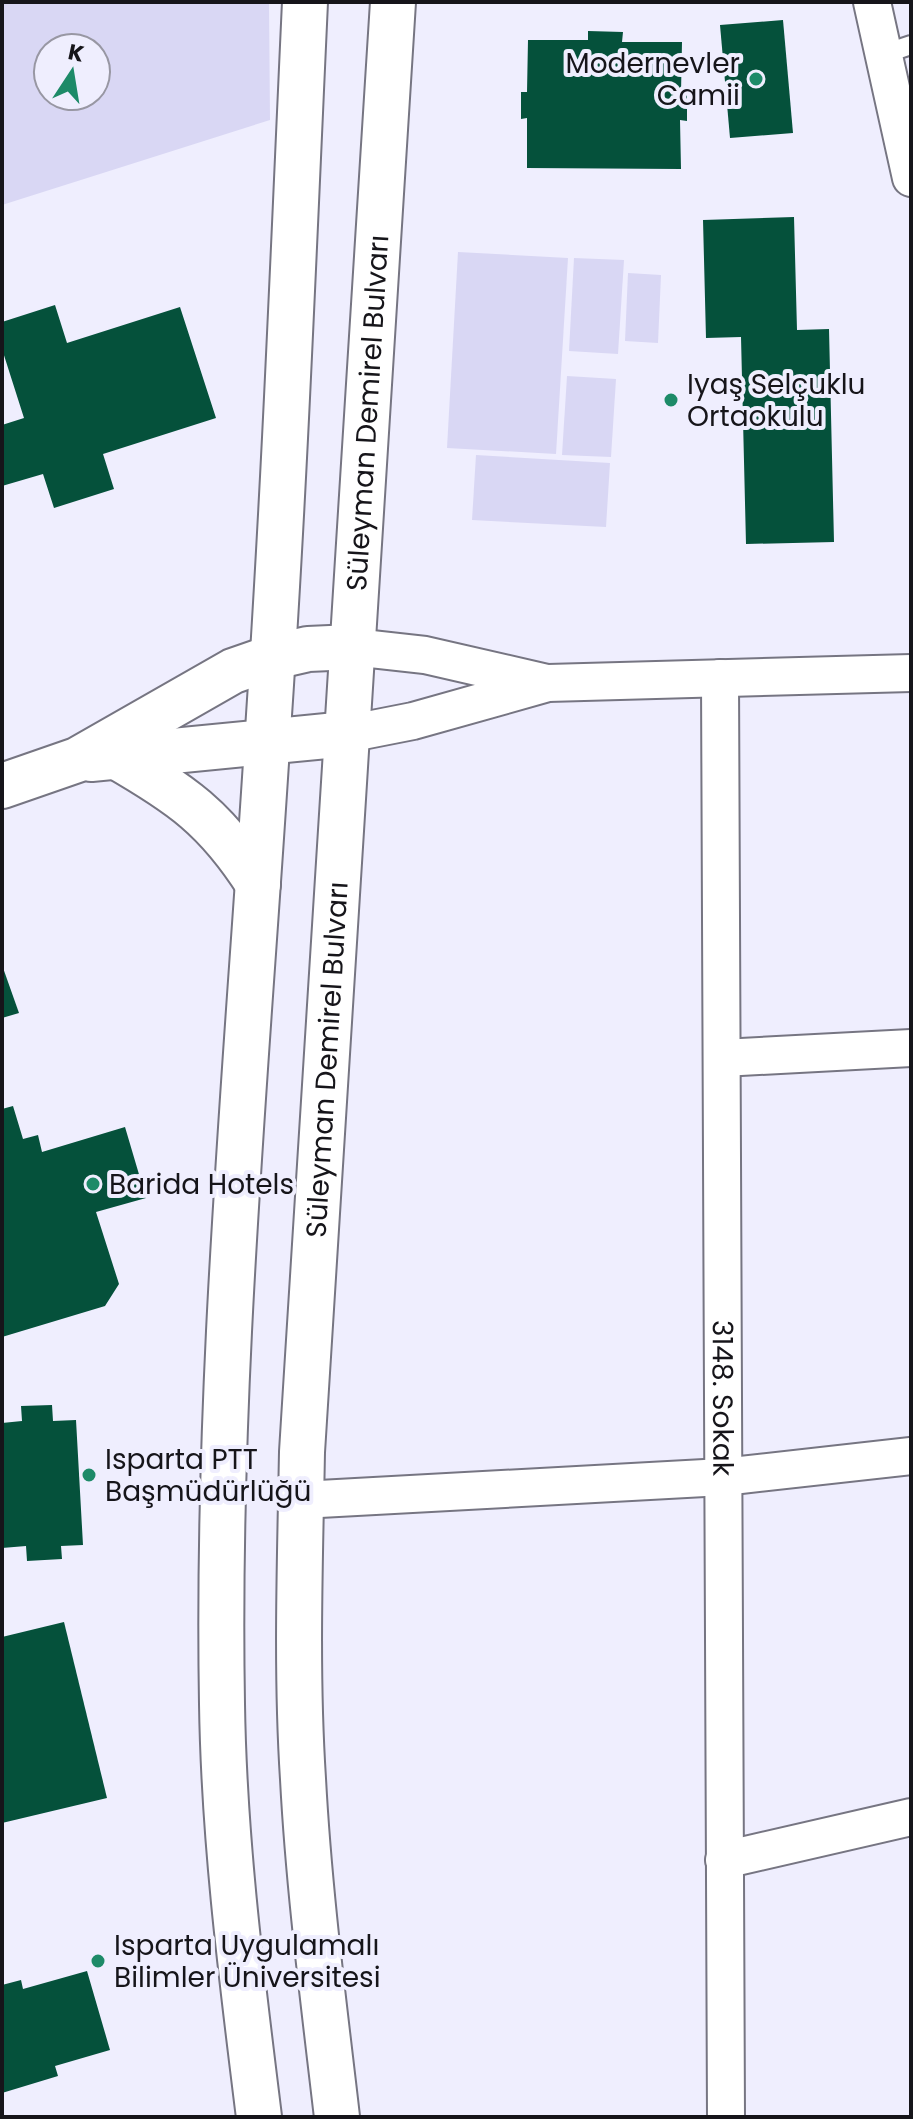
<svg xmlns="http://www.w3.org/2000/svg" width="913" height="2119" viewBox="0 0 913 2119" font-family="Poppins,sans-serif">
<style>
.green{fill:#d9d7f4;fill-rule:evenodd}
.building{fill:#05513b}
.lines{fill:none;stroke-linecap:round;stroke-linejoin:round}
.lane-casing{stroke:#767582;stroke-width:22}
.street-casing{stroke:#767582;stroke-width:40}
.secondary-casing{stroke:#767582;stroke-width:48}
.primary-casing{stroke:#767582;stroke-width:48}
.lane{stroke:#fff;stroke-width:18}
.street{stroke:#fff;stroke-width:36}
.secondary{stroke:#fff;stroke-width:44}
.primary{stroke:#fff;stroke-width:44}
.poi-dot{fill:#1d8a68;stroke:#efeefe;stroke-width:3}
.labels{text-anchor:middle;stroke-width:8;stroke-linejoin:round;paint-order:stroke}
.poi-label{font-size:28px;fill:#16151a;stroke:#efeefe;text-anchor:start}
.street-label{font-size:28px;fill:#16151a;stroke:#efeefe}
</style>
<rect width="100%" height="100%" fill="#efeefe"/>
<g class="green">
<path d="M2 2H269L270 120 2 205ZM48 48H96V96H48Z"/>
<polygon points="458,252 568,258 556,454 447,448"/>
<polygon points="574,258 624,260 618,354 569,351"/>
<polygon points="628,273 661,275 658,343 625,341"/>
<polygon points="567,376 616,379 611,457 562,455"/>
<polygon points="476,455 610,463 606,527 472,520"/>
</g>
<g class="building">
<polygon points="783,20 793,133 730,138 720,25"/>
<polygon points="588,31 623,32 622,42 682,42 681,93 687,93 687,121 680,120 681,169 527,168 527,118 521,119 521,92 527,92 528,40 588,40"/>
<polygon points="794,217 797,330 829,329 834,542 746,544 741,337 706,338 703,220"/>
<polygon points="55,305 67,343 180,307 216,418 103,454 114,489 54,508 43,474 2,486 2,425 24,418 2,349 2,322"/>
<polygon points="2,965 19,1013 2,1018"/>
<polygon points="13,1106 23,1139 38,1135 42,1152 125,1127 146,1198 96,1212 119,1284 105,1306 2,1337 2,1109"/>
<polygon points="52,1405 53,1421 76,1420 83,1545 61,1546 62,1559 27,1561 26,1546 2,1548 2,1423 22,1421 21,1406"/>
<polygon points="64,1622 107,1798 2,1823 2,1637"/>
<polygon points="87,1971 110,2050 55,2066 58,2076 2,2093 2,1985 21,1980 23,1989"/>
</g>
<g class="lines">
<g class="lane-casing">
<polyline id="lane" points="884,54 911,45"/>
</g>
<g class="street-casing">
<g id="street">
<polyline points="872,2 911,178"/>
<polyline points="353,647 425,655 547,683"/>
<path id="s1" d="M720 678 726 2117"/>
<polyline points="347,734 413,721 548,683 911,673"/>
<polyline points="722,1058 911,1048"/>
<polyline points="301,1500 723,1477 911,1456"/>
<polyline points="724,1860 911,1817"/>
</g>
</g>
<g class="secondary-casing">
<g id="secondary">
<path d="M115 756C181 794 216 818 258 884"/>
<polyline points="91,759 347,734"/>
<polyline points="2,786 77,760 233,671 273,657 308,649 353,647"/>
</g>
</g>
<g class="primary-casing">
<g id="primary">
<path d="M259 2117C242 1980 224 1842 222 1704 216 1373 249 1044 269 715 285 477 294 240 305 2"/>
<path id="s2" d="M337 2117C324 2005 309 1892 303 1779 296 1670 300 1561 302 1452L393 2"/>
</g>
</g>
<use href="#lane" class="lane"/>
<use href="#street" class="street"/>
<use href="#secondary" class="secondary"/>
<use href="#primary" class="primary"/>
</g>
<g class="poi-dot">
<circle cx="756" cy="79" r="8"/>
<circle cx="671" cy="400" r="8"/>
<circle cx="93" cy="1184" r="8"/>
<circle cx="89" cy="1475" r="8"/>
<circle cx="98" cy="1961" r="8"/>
</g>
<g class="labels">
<g class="poi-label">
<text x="740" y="73" text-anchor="end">Modernevler<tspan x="740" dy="32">Camii</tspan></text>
<text x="687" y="394">Iyaş Selçuklu<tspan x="687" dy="32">Ortaokulu</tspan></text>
<text x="109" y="1194">Barida Hotels</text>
<text x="105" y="1469">Isparta PTT<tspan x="105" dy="32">Başmüdürlüğü</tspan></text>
<text x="114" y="1955">Isparta Uygulamalı<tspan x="114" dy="32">Bilimler Üniversitesi</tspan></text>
</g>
<g class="street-label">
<text dy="10" stroke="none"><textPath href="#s2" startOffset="1708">Süleyman Demirel Bulvarı</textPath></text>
<text dy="10" stroke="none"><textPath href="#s2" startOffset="1060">Süleyman Demirel Bulvarı</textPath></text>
<text dy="10" stroke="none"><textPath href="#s1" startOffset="720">3148. Sokak</textPath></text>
</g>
</g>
<rect width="913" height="2119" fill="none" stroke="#16151a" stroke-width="8"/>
<g transform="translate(72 72) rotate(12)"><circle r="38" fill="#efeefe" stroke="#9897a3" stroke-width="2"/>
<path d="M0-6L14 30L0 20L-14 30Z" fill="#1d8a68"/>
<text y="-12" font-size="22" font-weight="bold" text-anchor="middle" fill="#16151a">K</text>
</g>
</svg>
